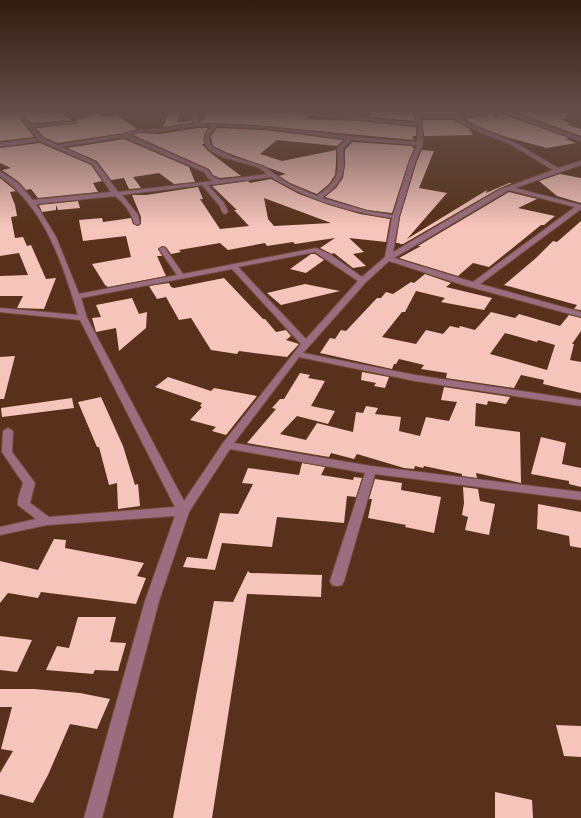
<svg xmlns="http://www.w3.org/2000/svg" width="581" height="818" viewBox="0 0 581 818" font-family="Montserrat,sans-serif">
<style>
.building{fill:#f5c4bb;fill-rule:evenodd}
.lines{fill:none;stroke-linecap:round;stroke-linejoin:round}
.minor-casing{stroke:#714e39;stroke-width:2}
.minor{fill:#9b6d81;fill-rule:evenodd}
</style>
<rect width="100%" height="100%" fill="#57311b"/>
<g class="building">
<polygon points="0,111 45,112 46,114 63,112 64,116 72,120 32,123 21,115 19,118 34,137 0,141"/>
<polygon points="273,111 308,116 304,119 358,121 416,127 416,136 413,136 413,140 254,125 200,123 200,121 206,119 204,112"/>
<polygon points="370,111 413,111 415,121 361,116 369,116"/>
<polygon points="420,111 478,111 455,114 421,114"/>
<polygon points="513,111 567,111 567,118 559,119 570,123 566,124 581,129 581,136"/>
<polygon points="169,112 180,112 177,122 192,121 192,123 163,127"/>
<polygon points="98,114 106,117 117,115 137,129 124,133 58,143 44,137 36,128 74,124 77,122 77,120"/>
<polygon points="499,114 502,114 569,138 565,139 576,143 547,148 506,137 475,125 465,119 492,115 498,118"/>
<polygon points="422,120 454,120 469,129 473,135 424,136"/>
<polygon points="197,128 208,128 204,135 204,144 202,144 208,151 241,176 220,178 213,175 209,169 133,135 138,133 160,134"/>
<polygon points="217,128 265,130 343,140 337,146 277,140 260,154 282,161 336,150 336,164 335,175 329,184 317,194 290,183 279,176 286,174 228,153 213,146 211,136"/>
<polygon points="124,139 189,167 195,182 174,184 159,173 133,177 141,188 129,189 124,178 111,180 97,161 67,148"/>
<polygon points="352,142 412,146 414,149 409,160 392,213 367,210 325,197 336,188 343,178 345,165 345,150"/>
<polygon points="40,143 91,165 102,181 93,183 98,192 38,198 31,189 26,190 19,182 2,170 11,168 0,163 0,148"/>
<polygon points="422,150 434,151 419,188 447,193 407,239 487,190 486,193 509,183 512,183 498,189 403,244 399,244 400,243 396,243 400,217 417,161"/>
<polygon points="560,174 581,178 581,203 557,196 539,181"/>
<polygon points="0,178 16,191 10,192 15,205 17,216 11,217 15,238 23,237 27,246 31,245 46,279 56,278 44,309 17,308 23,296 0,296 0,276 28,275 19,253 0,256"/>
<path d="M271 179 299 194 329 205 360 214 390 219 386 242 349 238 364 252 353 254 366 266 353 268 334 253 332 254 320 248 335 238 295 244 293 242 267 246 265 243 228 250 220 243 179 250 181 252 171 254 166 247 162 246 158 249 162 256H157L166 276 108 287 105 285 92 264 131 257 126 236 83 241 79 220 102 218 103 222 131 218 133 224 138 226 141 224V217L132 195H146L198 187 203 199H200L220 229 249 226 234 210H237L212 186 248 181 250 183ZM264 198 331 223 274 226 268 219Z"/>
<polygon points="509,192 537,199 518,208 555,216 544,225 541,225 489,267 473,263 458,276 399,258 421,246 418,246"/>
<polygon points="78,201 80,208 58,210 56,205 56,210 42,212 39,205"/>
<polygon points="581,221 581,310 574,309 577,305 504,285 536,258 553,241 557,242"/>
<polygon points="311,254 315,254 324,260 306,273 290,269"/>
<path d="M425 274 451 283 446 287 492 298 484 310 441 302 445 298 416 291 405 312H402L382 337 416 344 426 330 443 334 450 326 459 328 460 326 475 330 491 312 515 318 519 314 560 326 569 315 581 318V331L572 344H574L570 360 581 362V393L543 384 544 380 521 375 514 388 446 378 447 373 421 369 424 365 399 359 396 364H394L392 369 320 353 330 338 335 339 341 330 346 331 377 298H381L386 292 393 294 411 282 414 283ZM505 333 537 342 538 340 555 345 547 370 490 354Z"/>
<polygon points="224,278 263,319 265,319 276,332 286,330 291,336 286,340 299,344 287,357 239,351 237,354 211,350 191,318 179,320 166,297 157,299 149,286 169,283 171,287 174,288"/>
<polygon points="305,284 340,291 281,305 267,293"/>
<polygon points="132,298 139,314 147,312 146,328 119,351 116,328 96,332 92,318 101,317 96,305"/>
<polygon points="15,356 4,399 0,399 0,357"/>
<polygon points="362,372 389,377 385,388 374,386 376,383 361,380"/>
<polygon points="300,373 310,375 308,378 325,381 311,406 335,411 328,424 297,416 280,434 306,440 317,423 353,432 356,412 363,413 366,406 378,408 375,414 401,417 399,431 420,436 426,417 449,421 457,402 441,400 444,387 510,397 506,404 488,401 487,405 476,403 475,426 520,432 521,483 476,473 477,478 462,476 462,474 424,466 423,468 415,466 414,469 404,468 357,454 354,459 331,453 329,457 247,443 276,409 272,408 280,399 284,399"/>
<polygon points="168,377 211,391 214,388 257,396 226,435 212,431 216,427 190,420 202,407 200,406 202,403 155,387"/>
<polygon points="101,397 123,446 135,485 138,484 140,506 118,509 117,483 109,485 99,447 97,447 78,402"/>
<polygon points="72,398 74,408 2,417 1,408"/>
<polygon points="541,437 566,443 562,464 581,468 581,487 569,484 569,481 531,474"/>
<polygon points="302,463 325,467 321,475 353,480 354,477 362,478 356,497 347,496 344,523 277,517 272,547 222,543 215,570 183,567 187,557 207,559 220,513 238,514 253,484 242,483 248,468 299,475"/>
<polygon points="375,479 402,483 401,490 441,497 434,533 405,527 406,525 368,518 372,499 369,499"/>
<polygon points="463,487 478,489 480,501 495,504 489,535 465,530 468,517 462,515 464,503"/>
<polygon points="538,504 581,512 581,548 570,546 569,536 537,529"/>
<polygon points="54,539 66,540 65,548 144,563 137,576 146,578 136,604 41,592 38,598 8,593 0,603 0,561 38,570"/>
<polygon points="248,571 250,573 322,575 321,597 247,594 212,818 173,818 214,601 233,602"/>
<polygon points="78,617 116,617 110,642 126,643 118,671 95,670 93,674 46,670 57,646 69,648"/>
<polygon points="0,636 32,640 17,672 0,670"/>
<polygon points="0,689 34,689 80,693 110,699 97,729 70,724 48,775 33,803 0,794 0,773 13,751 1,749 12,707 0,707"/>
<polygon points="556,725 581,726 581,757 564,756"/>
<polygon points="495,792 532,800 533,818 495,818"/>
</g>
<g class="lines">
<g class="minor-casing">
<g id="minor">
<path d="M191 111H195L199 124C272 124 344 138 417 142L418 126 274 111H292L417 123 414 111H418L420 116H455L490 111H508L581 138V141L502 112 460 118 474 126 514 142 558 168 581 161V165L515 188 581 205V209L480 284 581 312V317L463 285 389 261 366 282 303 353 415 375 581 400V406L415 381 299 357 234 443 371 466 581 492V500L375 474 344 581 342 585 337 586 332 585 330 581 365 473 230 449 189 512 159 601 102 818H84L145 601 175 516 47 525 0 535V527L36 519 18 505V499L23 483 2 452 3 431 8 428 13 431 12 452 35 483 30 503 49 517 175 507 80 320 0 312V308L78 315C63 264 45 208 0 176V171L18 183 33 200 111 192 92 164 40 141 0 147V143L37 138 20 117 22 116 31 125 76 121 74 123 33 127 43 138 58 145 124 134 137 130 161 129 194 124ZM420 118H454L470 128 510 144 553 170 499 190 393 252 399 217 416 160 423 144 422 125ZM197 126H211C209 129 205 133 205 137 199 157 247 162 259 168 262 170 265 172 267 174L220 180 212 176 208 170 129 135 138 132 161 131ZM216 126 265 128 346 139 337 149C339 174 340 179 317 196L289 184 263 166 233 157 212 147 210 143 209 136ZM124 137 204 172 208 178 213 181 118 192 96 162 62 147ZM351 140 417 145 410 160 393 215 367 211 322 198C344 181 345 175 343 149ZM271 177C308 200 349 212 392 218L385 257 362 277 331 255 316 248 183 274 165 248 163 247 159 249 177 275 79 294 56 237 36 204 115 196C124 203 131 212 134 223L137 225 140 223 138 215 122 195 202 185 219 205 223 213 225 214 228 212 224 203 208 185ZM509 190 575 207 473 282 394 258ZM315 252 358 281 306 339 238 267ZM232 269 301 344 223 443 184 501 87 318 81 298Z"/>
<polygon points="574,111 581,111 581,114 574,112"/>
</g>
</g>
<use href="#minor" class="minor"/>
</g>
<linearGradient id="sky" x2="0" y2="1"><stop stop-color="#301b0f"/><stop offset="0.49" stop-color="#634e4a"/><stop offset="1" stop-color="#634e4a" stop-opacity="0"/></linearGradient>
<rect width="581" height="226" fill="url(#sky)"/>
</svg>
